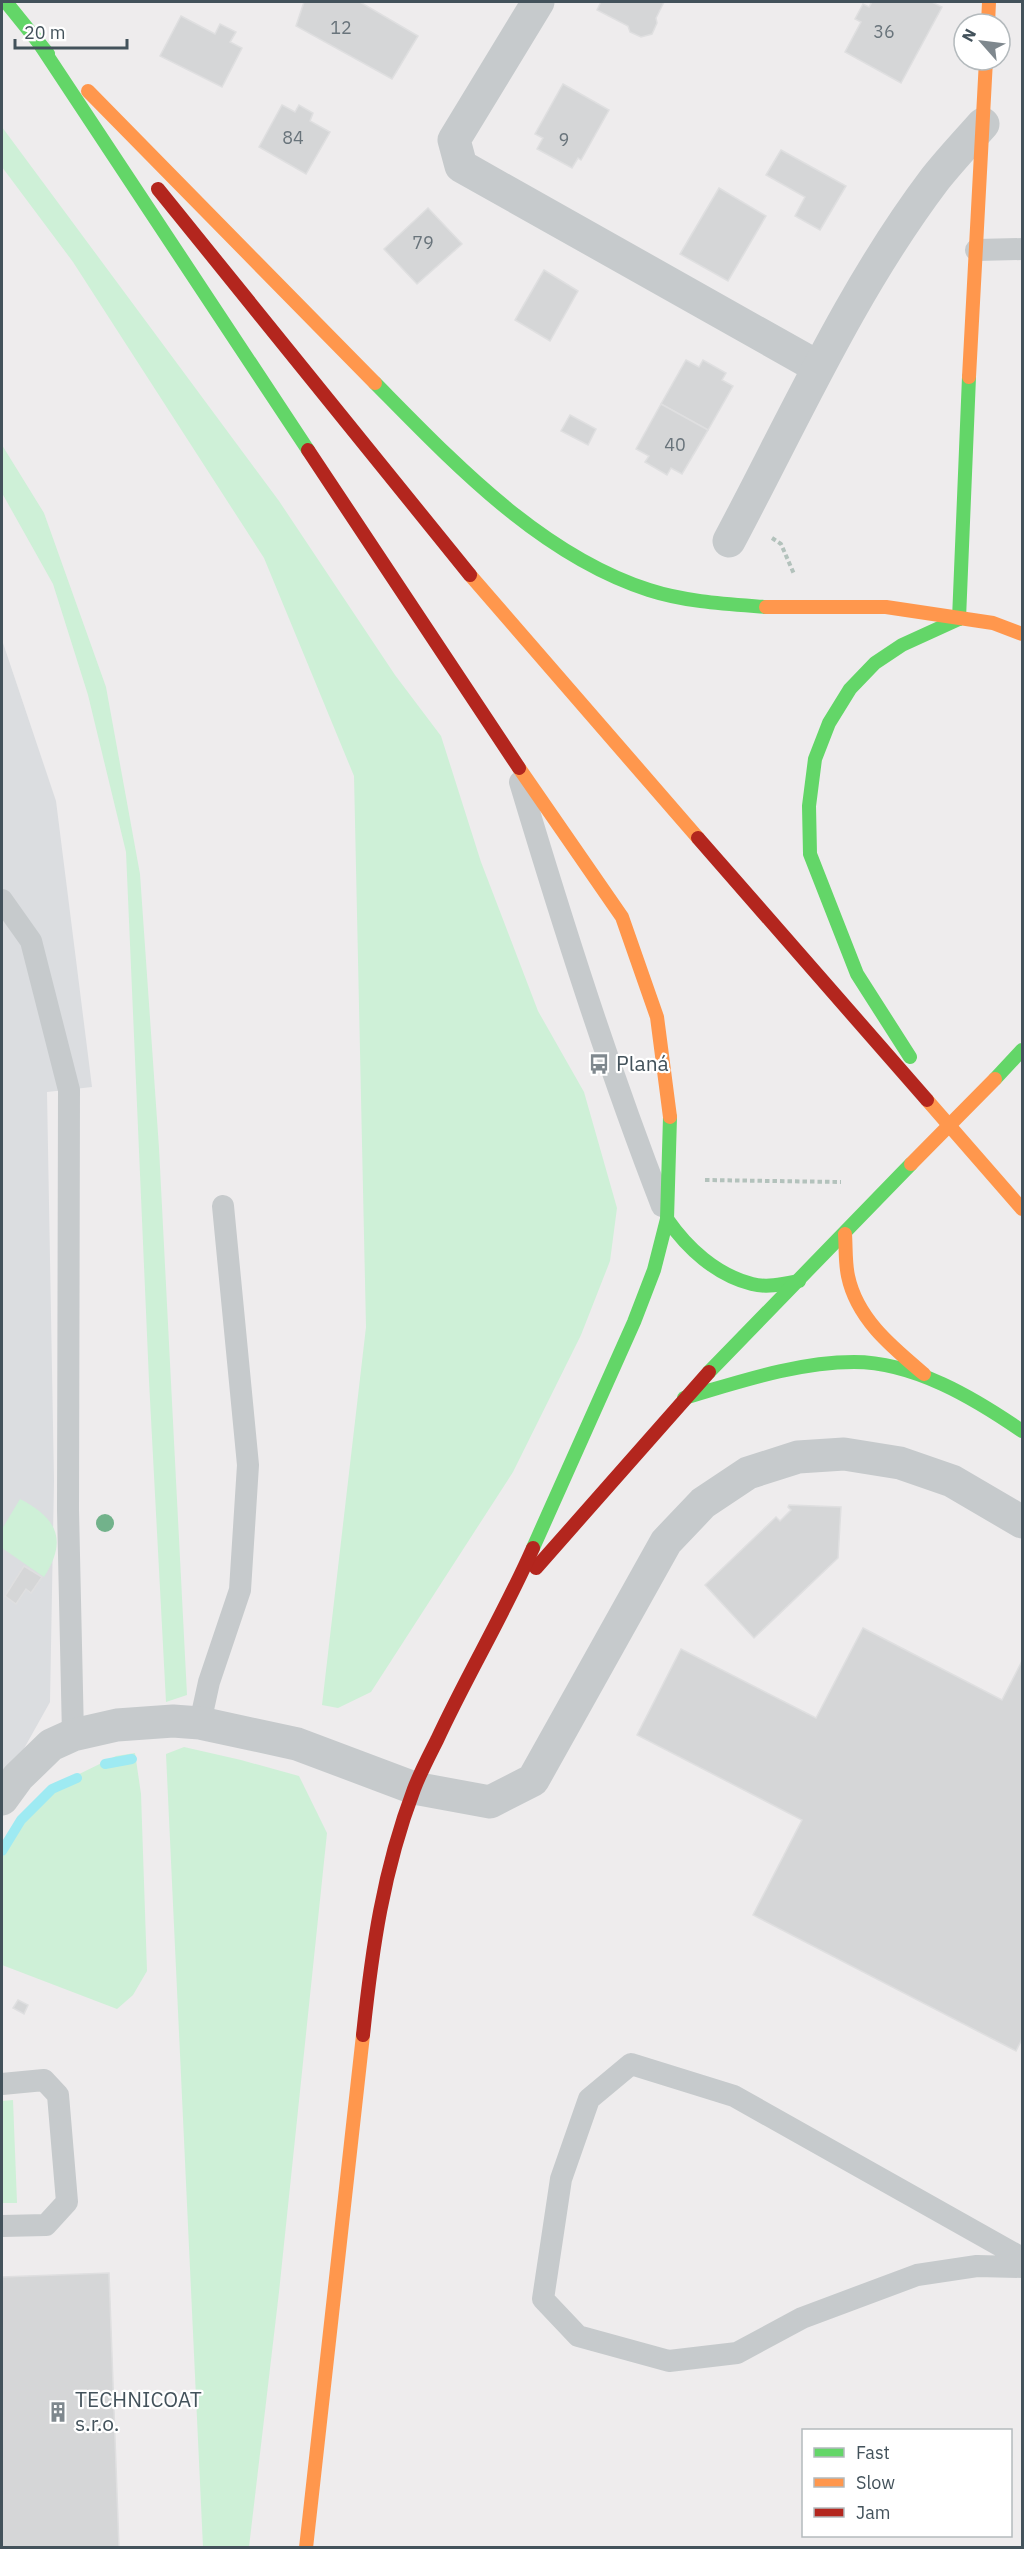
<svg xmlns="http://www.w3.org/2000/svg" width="1024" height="2549" viewBox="0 0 1024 2549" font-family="'IBM Plex Sans',sans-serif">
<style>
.airport{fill:#dbdde0}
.green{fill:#cef0d7}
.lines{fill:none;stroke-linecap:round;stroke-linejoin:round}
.stream{stroke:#9eeaf2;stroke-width:10}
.building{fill:#d5d6d7;stroke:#dfdfe0;stroke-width:1.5}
.path{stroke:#b3c2bc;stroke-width:4;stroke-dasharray:4.5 3;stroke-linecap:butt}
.lane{stroke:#c6cacc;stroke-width:22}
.street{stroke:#c6cacc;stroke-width:33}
.fast{stroke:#63d668;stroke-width:14}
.slow{stroke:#ff974d;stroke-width:14}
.jam{stroke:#b3261e;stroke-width:14}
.slow-bridge{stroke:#ff974d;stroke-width:14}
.tree{fill:#72b28b}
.labels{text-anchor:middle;stroke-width:4.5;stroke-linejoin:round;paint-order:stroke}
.number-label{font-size:18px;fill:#69747b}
.poi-label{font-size:21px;fill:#43525b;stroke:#fff;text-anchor:start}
</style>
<rect width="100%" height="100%" fill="#eeeced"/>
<polygon class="airport" points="2,640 56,801 92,1087 47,1092 54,1481 50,1702 2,1788"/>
<g class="green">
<polygon points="2,127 279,501 395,675 441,736 481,862 538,1011 584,1092 617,1208 610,1261 581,1335 513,1472 371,1692 338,1708 322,1705 366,1327 354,776 264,558 73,262 2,167"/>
<polygon points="2,445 44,513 106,687 140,874 159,1148 187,1695 166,1702 149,1381 126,852 88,695 53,584 2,493"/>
<path d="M20 1499C57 1518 68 1540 44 1577L2 1548V1529Z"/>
<polygon points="184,1747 241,1760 299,1776 327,1833 279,2292 249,2547 203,2547 166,1754"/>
<polygon points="135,1753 141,1794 147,1971 133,1995 117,2009 2,1965 2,1858 32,1808 69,1779 116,1756"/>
<polygon points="13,2100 17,2203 2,2203 2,2101"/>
</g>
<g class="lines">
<g class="stream">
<polyline points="105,1764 132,1759"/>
<polyline points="2,1851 21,1820 52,1789 77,1778"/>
</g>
</g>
<g class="building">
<polygon points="304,2 360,2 418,36 392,79 296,26"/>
<polygon points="601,2 664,2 656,18 657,23 652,34 641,37 630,32 628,26 597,10"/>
<polygon points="872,2 932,2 942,7 901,83 845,52 861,22 855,19 863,4 869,7"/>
<polygon points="181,16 215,34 220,24 236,32 230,42 242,48 222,87 160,56"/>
<polygon points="563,84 609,110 581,160 578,158 572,168 537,149 543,138 535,134"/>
<polygon points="282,105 295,112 299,105 313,113 310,121 330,132 306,174 259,147"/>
<polygon points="781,150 846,186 820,230 795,216 805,197 766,175"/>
<polygon points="719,188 766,216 728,281 680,254"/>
<polygon points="428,208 462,244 417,284 384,249"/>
<polygon points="544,270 578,291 550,341 515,320"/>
<polygon points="686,360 699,367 703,360 726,373 722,380 733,386 708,430 661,404"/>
<polygon points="661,404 708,430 682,474 671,468 667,475 645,462 649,456 636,449"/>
<polygon points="570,415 596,429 588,445 561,431"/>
<polygon points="789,1505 841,1507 838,1558 754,1638 705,1585 776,1517 780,1521 791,1510 788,1507"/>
<polygon points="24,1566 42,1577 31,1593 26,1589 16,1604 5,1596"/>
<polygon points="863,1628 1002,1700 1022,1661 1022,2039 1016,2051 753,1915 802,1820 637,1735 681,1649 816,1718"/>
<polygon points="18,2000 28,2005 24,2014 13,2008"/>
<polygon points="109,2273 119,2548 2,2548 2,2277"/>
</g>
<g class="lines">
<g class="path">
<polyline points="772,538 781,544 794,574"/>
<polyline points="705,1180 841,1182"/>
</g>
<g class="lane">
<polyline points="976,250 1022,249"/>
<path d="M520 782C563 925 608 1067 662 1206"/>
<polyline points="2,900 31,941 69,1090 68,1510 73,1735"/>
<polyline points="200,1723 209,1682 240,1590 248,1465 223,1206"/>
<polyline points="2,2084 44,2080 58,2095 67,2202 46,2225 2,2226"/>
<polyline points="1022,2258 734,2096 631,2064 589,2099 561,2179 543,2299 578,2336 669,2361 737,2353 802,2318 917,2275 977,2266 1022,2267"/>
</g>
<g class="street">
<polyline points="538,2 454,140 461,166 818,367"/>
<path d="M729 541C794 419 851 290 935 179 950 160 967 142 983 124"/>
<polyline points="2,1799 18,1777 51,1745 73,1735 117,1725 173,1721 200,1723 297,1744 414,1788 490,1802 533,1780 666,1542 703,1503 748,1473 798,1457 844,1454 900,1463 952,1481 1022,1522"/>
</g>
<g class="fast">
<polyline points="6,2 48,54"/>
<polyline points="35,37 308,450"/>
<path d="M375 383C453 462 540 555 649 590 686 602 727 604 766 607"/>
<polyline points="959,619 969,377"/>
<polyline points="910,1057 857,974 810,854 809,806 815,759 829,723 850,689 875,663 902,645 959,619"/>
<polyline points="995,1079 1022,1050"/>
<path d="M667 1219C687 1248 716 1275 752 1284 767 1288 784 1284 799 1281"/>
<polyline points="709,1372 911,1164"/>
<path d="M684 1398C739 1382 797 1362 854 1362 914 1362 974 1398 1022 1431"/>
<polyline points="533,1548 634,1322 654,1270 667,1219 670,1117"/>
</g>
<g class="slow">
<polyline points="988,24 989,2"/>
<polyline points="88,91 375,383"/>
<polyline points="969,377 986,60"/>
<polyline points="470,575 698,838"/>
<polyline points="766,607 886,607 993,623 1022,634"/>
<polyline points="519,768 622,917 657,1017 670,1117"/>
<polyline points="927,1100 1022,1209"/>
<path d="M845 1234C846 1248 845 1262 848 1276 857 1319 892 1347 924 1374"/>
<polyline points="306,2548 363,2035"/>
</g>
<g class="jam">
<polyline points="158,189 470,575"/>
<polyline points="308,450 519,768"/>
<polyline points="698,838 927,1100"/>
<polyline points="536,1568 709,1372"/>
<path d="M363 2035C372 1949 383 1871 414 1789 420 1773 429 1756 437 1740 467 1675 504 1614 533 1548"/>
</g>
<polyline class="slow-bridge" points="911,1164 995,1079"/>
</g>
<circle class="tree" cx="105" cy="1523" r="9"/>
<defs>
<g id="bus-bare" transform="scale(1.62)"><path d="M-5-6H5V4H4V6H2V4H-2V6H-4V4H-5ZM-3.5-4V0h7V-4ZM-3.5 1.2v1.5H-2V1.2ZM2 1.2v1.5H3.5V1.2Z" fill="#7f888e" stroke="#fff" stroke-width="2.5" paint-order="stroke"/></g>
<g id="building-bare" transform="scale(1.62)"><path d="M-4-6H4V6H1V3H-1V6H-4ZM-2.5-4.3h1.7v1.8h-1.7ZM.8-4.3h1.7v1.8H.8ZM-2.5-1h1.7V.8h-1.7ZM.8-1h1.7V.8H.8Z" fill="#7f888e" stroke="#fff" stroke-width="2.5" paint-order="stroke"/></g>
</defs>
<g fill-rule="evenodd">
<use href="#bus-bare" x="599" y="1064"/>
<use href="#building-bare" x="58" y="2412"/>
</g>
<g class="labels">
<g class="number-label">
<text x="341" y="34">12</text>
<text x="884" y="38">36</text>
<text x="293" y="144">84</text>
<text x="564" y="146">9</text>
<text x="423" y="249">79</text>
<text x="675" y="451">40</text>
</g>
<g class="poi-label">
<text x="616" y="1071">Planá</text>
<text x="75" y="2407">TECHNICOAT<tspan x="75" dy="24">s.r.o.</tspan></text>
</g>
</g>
<rect width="1024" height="2549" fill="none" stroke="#43525b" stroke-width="6"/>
<rect x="802" y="2429" width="210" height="108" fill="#ffffff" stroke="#b4babd" stroke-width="1.5"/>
<rect x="814" y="2448" width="30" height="9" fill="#63d668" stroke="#b4babd" stroke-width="1.5"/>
<text x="856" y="2459" font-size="18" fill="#43525b">Fast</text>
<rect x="814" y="2478" width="30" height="9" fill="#ff974d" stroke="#b4babd" stroke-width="1.5"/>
<text x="856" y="2489" font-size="18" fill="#43525b">Slow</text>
<rect x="814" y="2508" width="30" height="9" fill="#b3261e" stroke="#b4babd" stroke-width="1.5"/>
<text x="856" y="2519" font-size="18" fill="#43525b">Jam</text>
<g transform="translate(982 42) rotate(298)"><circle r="28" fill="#ffffff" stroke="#b4babd" stroke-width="1.5"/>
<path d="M0-4.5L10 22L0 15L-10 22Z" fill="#7f888e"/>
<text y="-9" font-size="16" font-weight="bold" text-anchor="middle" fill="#43525b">N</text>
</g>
<path d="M15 39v9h112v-9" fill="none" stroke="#43525b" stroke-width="3"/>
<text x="24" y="39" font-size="18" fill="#43525b" stroke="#ffffff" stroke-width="4.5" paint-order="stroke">20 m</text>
</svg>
